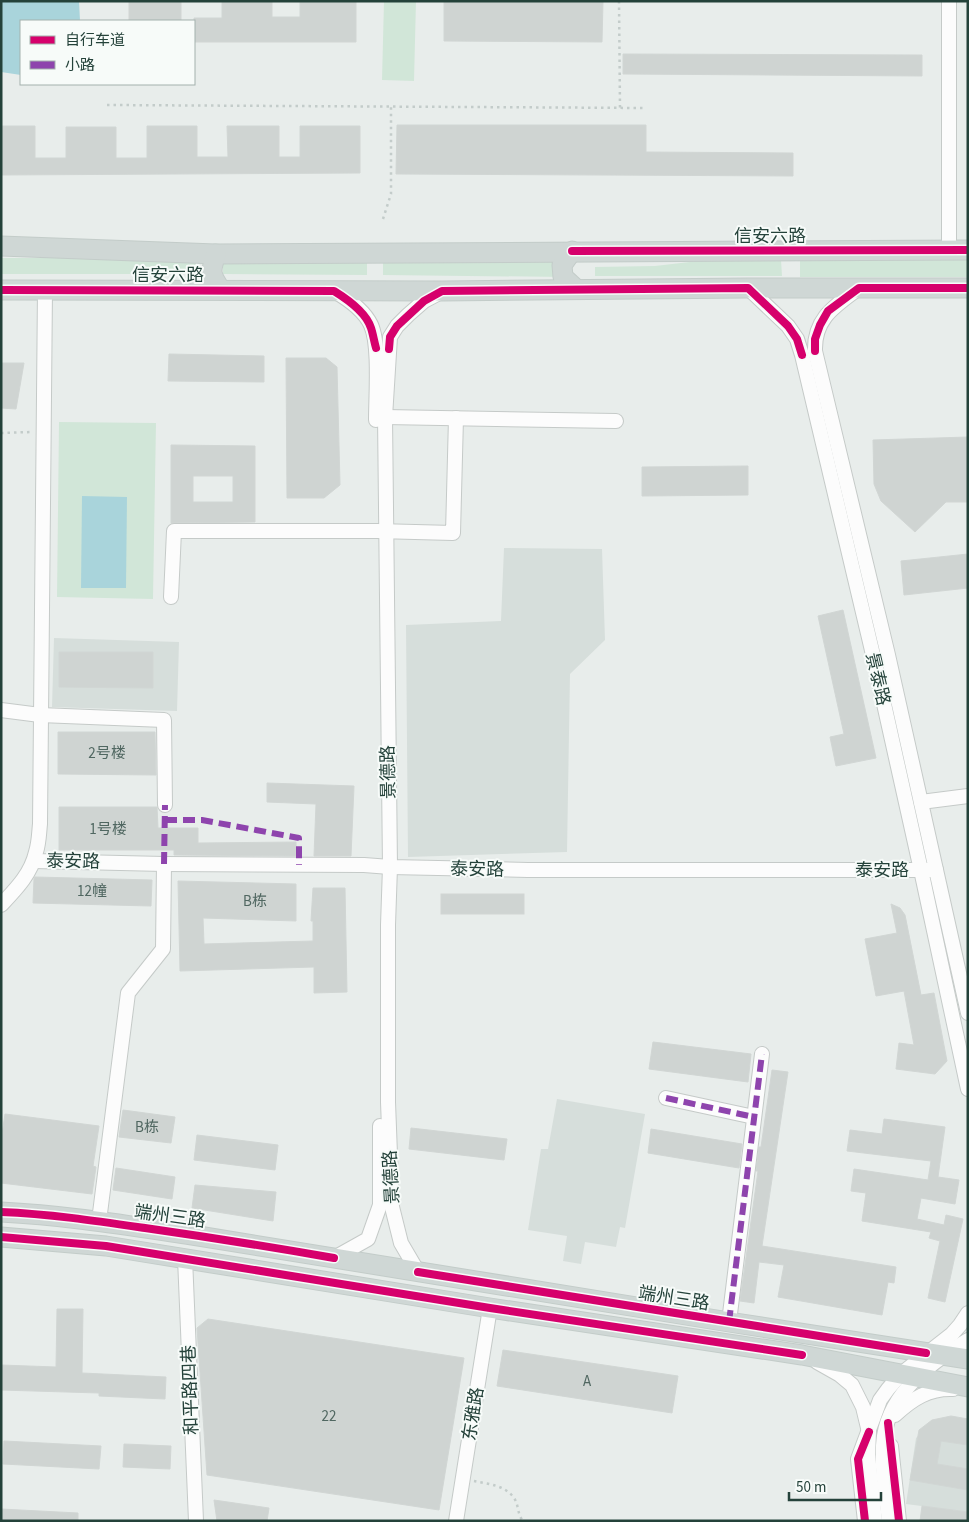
<svg xmlns="http://www.w3.org/2000/svg" width="969" height="1522" viewBox="0 0 969 1522" font-family="'Source Sans 3','Noto Sans SC',sans-serif">
<style>
.built{fill:#d6dedb}
.green{fill:#d1e6d8}
.water{fill:#a9d4db}
.building{fill:#cfd4d2;stroke:#d1d6d4;fill-rule:evenodd}
.lines{fill:none;stroke-linecap:round;stroke-linejoin:round}
.minor-casing{stroke:#c5cac8;stroke-width:16}
.major-casing{stroke:#c3ccc9;stroke-width:21}
.path{stroke:#c3ccca;stroke-width:2.5;stroke-dasharray:2.5 4;stroke-linecap:butt}
.minor{stroke:#fcfcfc;stroke-width:14}
.major{stroke:#cfd7d5;stroke-width:19}
.quiet{stroke:#8e44ad;stroke-width:6;stroke-dasharray:12 6;stroke-linecap:butt}
.cycleway-casing{stroke:#f7fbf9;stroke-width:11}
.cycleway{stroke:#d6006c;stroke-width:8}
.labels{text-anchor:middle;stroke-width:4;stroke-linejoin:round;paint-order:stroke}
.number-label{font-size:15px;fill:#506761}
.street-label{font-size:18px;fill:#24423a;stroke:#f7fbf9}
</style>
<rect width="100%" height="100%" fill="#e8edeb"/>
<g class="built">
<polygon points="504,548 602,549 605,640 570,674 567,852 408,857 406,625 501,621"/>
<polygon points="54,638 179,642 177,711 52,707"/>
<polygon points="557,1099 645,1114 625,1228 620,1227 616,1247 585,1242 581,1264 563,1261 567,1236 528,1230 541,1149 548,1149"/>
<polygon points="968,1424 968,1512 906,1504 916,1438 930,1426"/>
</g>
<g class="green">
<polygon points="384,1 416,1 414,81 382,80"/>
<rect x="1" y="258" width="196" height="16"/>
<polygon points="223,258 367,260 367,275 223,274"/>
<polygon points="383,260 566,261 567,277 383,275"/>
<polygon points="707,260 781,260 782,276 595,276 595,267 655,266"/>
<rect x="800" y="260" width="168" height="17"/>
<polygon points="59,422 156,423 153,599 57,597"/>
</g>
<g class="water">
<polygon points="3,1 79,1 80,21 21,21 21,75 1,72 1,4"/>
<polygon points="82,496 127,497 126,588 81,588"/>
</g>
<g class="building">
<rect x="129" y="1" width="52" height="20"/>
<polygon points="222,1 272,1 272,17 300,17 300,1 356,1 356,42 194,42 194,18 222,18"/>
<polygon points="444,1 603,1 602,42 444,41"/>
<polygon points="623,54 922,55 922,76 623,74"/>
<polygon points="397,125 646,125 646,152 793,153 793,176 396,174"/>
<polygon points="1,126 35,126 35,158 66,158 66,127 116,127 116,158 147,158 147,126 197,126 197,157 228,157 227,126 279,126 279,157 300,157 300,126 360,126 360,173 1,175"/>
<polygon points="169,354 264,356 264,382 168,381"/>
<polygon points="286,358 326,358 337,367 340,485 324,498 287,498"/>
<polygon points="1,363 24,363 16,409 1,408"/>
<polygon points="968,437 968,502 946,502 915,532 881,501 874,484 873,440"/>
<path d="M171 445 255 446V522L171 523ZM193 476H233V502H193Z"/>
<polygon points="748,466 748,495 642,496 642,467"/>
<polygon points="968,554 968,588 904,595 901,561"/>
<polygon points="843,610 876,758 836,766 830,737 844,734 818,616"/>
<polygon points="59,652 153,652 153,688 59,687"/>
<polygon points="58,732 155,732 156,775 58,774"/>
<polygon points="267,783 354,786 351,856 314,856 316,804 267,802"/>
<polygon points="59,807 157,807 158,828 198,828 198,843 296,842 296,856 174,855 174,850 59,850"/>
<polygon points="35,877 152,880 151,906 33,903 34,879"/>
<polygon points="178,881 296,884 296,921 203,918 204,944 313,941 313,921 311,921 313,888 345,888 347,992 314,993 314,967 180,971"/>
<rect x="441" y="894" width="83" height="20"/>
<polygon points="891,904 900,908 905,915 921,995 934,993 947,1061 935,1074 896,1069 899,1043 914,1045 904,991 876,996 865,939 897,933"/>
<polygon points="653,1042 751,1054 748,1082 649,1069"/>
<polygon points="772,1070 788,1072 762,1246 896,1267 894,1283 888,1282 882,1315 778,1297 784,1265 759,1262 754,1303 740,1301 758,1171 756,1171 759,1147 761,1147"/>
<polygon points="123,1110 175,1117 171,1143 119,1137"/>
<polygon points="5,1114 99,1126 93,1166 96,1167 92,1194 1,1183 1,1141"/>
<polygon points="884,1119 945,1127 938,1177 959,1180 955,1204 921,1198 917,1219 944,1225 946,1215 963,1219 945,1302 928,1298 940,1241 929,1238 931,1232 862,1221 866,1193 851,1191 854,1169 928,1180 931,1161 847,1151 850,1130 882,1134"/>
<polygon points="411,1128 507,1139 504,1160 409,1149"/>
<polygon points="651,1129 742,1144 739,1168 648,1153"/>
<polygon points="197,1135 278,1145 275,1170 194,1160"/>
<polygon points="116,1168 175,1177 172,1199 113,1190"/>
<polygon points="195,1185 276,1192 273,1221 192,1208"/>
<polygon points="57,1309 83,1309 82,1373 166,1377 165,1399 99,1396 99,1393 1,1390 1,1365 56,1367"/>
<polygon points="208,1319 464,1358 439,1510 207,1475 197,1328"/>
<polygon points="503,1350 678,1376 672,1413 497,1386"/>
<polygon points="951,1416 968,1419 968,1445 941,1441 937,1464 968,1469 968,1490 910,1480 919,1430 932,1420"/>
<polygon points="4,1441 101,1446 99,1469 3,1464"/>
<polygon points="124,1444 171,1446 170,1469 123,1467"/>
<polygon points="214,1500 269,1508 267,1521 217,1521"/>
<polygon points="922,1506 968,1512 968,1521 920,1521"/>
<polygon points="1,1509 78,1513 78,1521 1,1521"/>
</g>
<g class="lines">
<g class="minor-casing">
<g id="minor">
<polyline points="949,1 949,250"/>
<polyline points="748,288 788,326 797,339 802,355 874,659 921,870 968,1089"/>
<path d="M859 288C835 306 814 318 815 351L888 655 968 1013"/>
<path d="M334 291C348 299 364 310 371 325 380 345 376 396 376 420"/>
<polyline points="385,417 616,421"/>
<polyline points="171,597 174,531 377,531 453,533 456,418"/>
<polyline points="1,710 40,715 164,720 165,805"/>
<polyline points="921,802 968,796"/>
<polyline points="34,861 164,864 364,865 390,867 528,870 936,870"/>
<path d="M1 905C16 889 31 874 36 852 39 843 39 833 40 824L45 289"/>
<polyline points="666,1098 754,1117"/>
<polyline points="99,1221 128,993 163,949 164,864"/>
<polyline points="185,1258 196,1521"/>
<polyline points="334,1258 368,1239 380,1205 380,1126"/>
<polyline points="418,1272 401,1243 392,1207 388,1102 388,925 390,867 385,417 390,337 397,326 408,315 424,301 441,292"/>
<polyline points="729,1322 762,1054"/>
<polyline points="817,1362 840,1375 852,1385 863,1407 869,1432 868,1455 875,1521"/>
<path d="M895 1415C912 1399 929 1388 953 1389"/>
<polyline points="891,1446 899,1521"/>
<polyline points="456,1521 490,1308"/>
<polyline points="865,1521 858,1459 880,1400 888,1389 901,1374 952,1334 960,1325 968,1313"/>
<path d="M889 1521C886 1493 880 1464 884 1436 891 1391 932 1362 968 1340"/>
</g>
</g>
<g class="major-casing">
<g id="major">
<polyline points="1,246 216,254 968,250"/>
<polyline points="572,251 562,265 563,277 576,289"/>
<path d="M216 254C210 272 210 274 221 290"/>
<polyline points="1,290 442,291 748,288 968,288"/>
<path d="M1 1212C63 1215 125 1225 186 1234L729 1322 968 1359"/>
<polyline points="1,1237 106,1246 490,1308 802,1355 968,1387"/>
</g>
</g>
<g class="path">
<polyline points="619,1 620,108"/>
<polyline points="107,105 645,108"/>
<polyline points="383,219 391,194 391,107"/>
<polyline points="1,433 32,432"/>
<path d="M474 1481C488 1484 505 1485 514 1498 519 1505 517 1514 523 1521"/>
</g>
<use href="#minor" class="minor"/>
<use href="#major" class="major"/>
<g class="quiet">
<polyline points="165,820 202,820 299,838 299,865"/>
<polyline points="164,864 165,805"/>
<polyline points="666,1098 754,1117"/>
<polyline points="729,1322 762,1054"/>
</g>
<g class="cycleway-casing">
<g id="cycleway">
<polyline points="572,251 968,250"/>
<path d="M1 290 334 291C347 299 366 312 371 328 373 334 374 341 376 348"/>
<polyline points="389,349 390,337 397,326 424,301 442,291 748,288 788,326 797,339 802,355"/>
<polyline points="815,351 815,339 820,325 828,311 859,288 968,288"/>
<path d="M1 1212C50 1214 97 1221 145 1228 208 1237 271 1247 334 1258"/>
<polyline points="1,1237 106,1246 490,1308 802,1355"/>
<polyline points="418,1272 926,1353"/>
<polyline points="888,1423 899,1521"/>
<polyline points="865,1521 858,1459 869,1432"/>
</g>
</g>
<use href="#cycleway" class="cycleway"/>
</g>
<g class="labels">
<g class="number-label">
<text x="107" y="758">2号楼</text>
<text x="108" y="834">1号楼</text>
<text x="92" y="896">12幢</text>
<text x="255" y="906">B栋</text>
<text x="147" y="1132">B栋</text>
<text x="587" y="1386">A</text>
<text x="329" y="1421">22</text>
</g>
<g class="street-label">
<text x="770" y="242">信安六路</text>
<text x="168" y="281">信安六路</text>
<text transform="translate(878 679) rotate(77)" y="6">景泰路</text>
<text transform="translate(388 772) rotate(-91)" y="6">景德路</text>
<text transform="translate(73 861) rotate(1)" y="6">泰安路</text>
<text transform="translate(477 869) rotate(1)" y="6">泰安路</text>
<text x="882" y="876">泰安路</text>
<text transform="translate(391 1177) rotate(-93)" y="6">景德路</text>
<text transform="translate(170 1216) rotate(8)" y="6">端州三路</text>
<text transform="translate(674 1298) rotate(9)" y="6">端州三路</text>
<text transform="translate(190 1390) rotate(-92)" y="6">和平路四巷</text>
<text transform="translate(473 1414) rotate(-81)" y="6">东雅路</text>
</g>
</g>
<rect width="969" height="1522" fill="none" stroke="#24423a" stroke-width="5"/>
<rect x="20" y="20" width="175" height="65" fill="#f7fbf9" stroke="#a3b1ad"/>
<rect x="30" y="36" width="25" height="8" fill="#d6006c" stroke="#a3b1ad"/>
<text x="65" y="45" font-size="15" fill="#24423a">自行车道</text>
<rect x="30" y="61" width="25" height="8" fill="#8e44ad" stroke="#a3b1ad"/>
<text x="65" y="70" font-size="15" fill="#24423a">小路</text>
<path d="M789 1492v8h92v-8" fill="none" stroke="#24423a" stroke-width="2.5"/>
<text x="796" y="1492" font-size="15" fill="#24423a" stroke="#f7fbf9" stroke-width="4" paint-order="stroke">50 m</text>
</svg>
